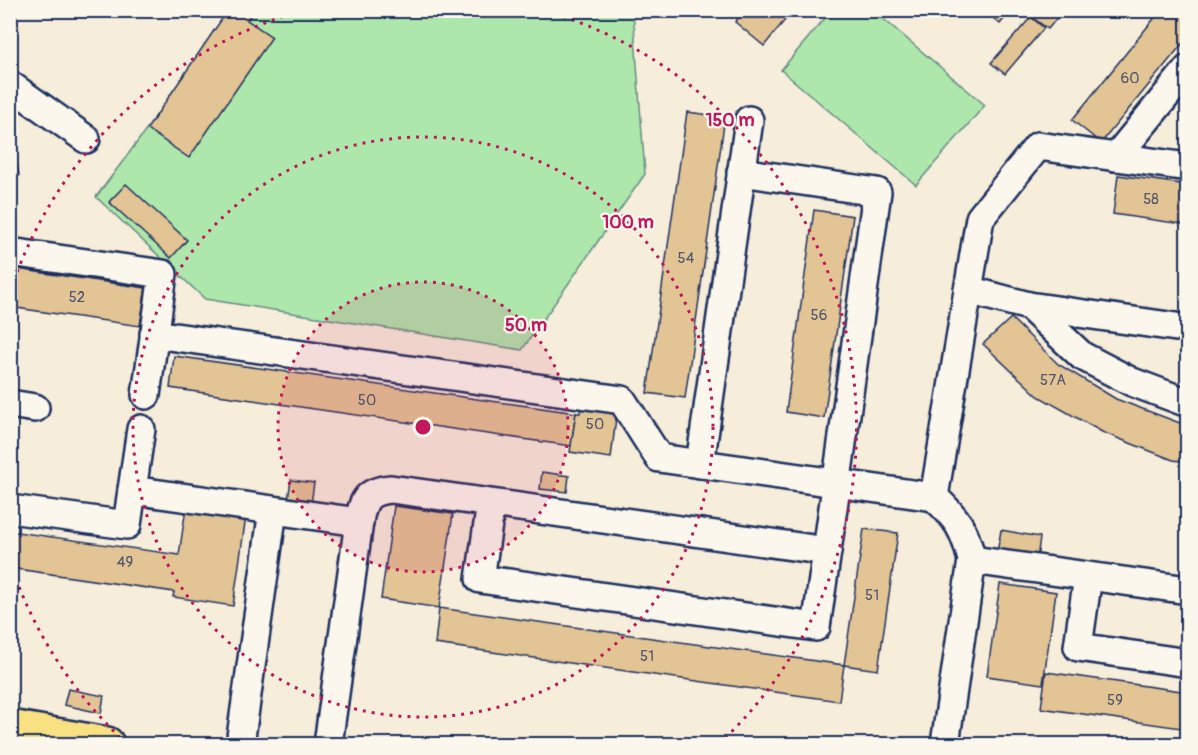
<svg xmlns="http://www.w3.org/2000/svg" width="1198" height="755" viewBox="0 0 1198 755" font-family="Pangolin,sans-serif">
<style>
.green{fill:#aee7ab;stroke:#648b84;stroke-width:1.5}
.building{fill:#e2c495;stroke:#1b2f5e;stroke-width:1.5}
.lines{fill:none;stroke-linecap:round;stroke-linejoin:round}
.minor-casing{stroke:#1b2f5e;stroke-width:32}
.major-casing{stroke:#1b2f5e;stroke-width:38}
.minor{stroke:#fbf7ec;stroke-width:27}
.major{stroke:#f9e181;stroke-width:33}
.ring{fill:none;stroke:#c2185b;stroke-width:3;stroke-dasharray:3 6}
.labels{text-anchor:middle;stroke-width:4.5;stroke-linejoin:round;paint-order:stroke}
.number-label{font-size:15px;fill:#4d546c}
.centre{fill:#c2185b;stroke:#fbf7ec;stroke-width:3}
.ring-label{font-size:18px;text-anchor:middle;font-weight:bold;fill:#c2185b;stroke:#fbf7ec;stroke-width:4.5;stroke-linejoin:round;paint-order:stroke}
</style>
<rect width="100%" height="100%" fill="#f6eddb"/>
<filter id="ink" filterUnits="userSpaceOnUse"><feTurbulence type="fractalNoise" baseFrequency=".0167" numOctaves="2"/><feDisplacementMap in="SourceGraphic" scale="12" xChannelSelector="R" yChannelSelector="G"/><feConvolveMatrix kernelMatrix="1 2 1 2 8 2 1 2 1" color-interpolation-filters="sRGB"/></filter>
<g filter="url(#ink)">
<g class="green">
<polygon points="228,11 633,11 645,174 522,350 205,299 96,197 147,129"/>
<polygon points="831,11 874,11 985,105 916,185 781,70"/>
</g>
<g class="building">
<polygon points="228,10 254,10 247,20 272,37 189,158 147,129"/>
<polygon points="745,10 793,10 764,46 735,22"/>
<polygon points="984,10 1011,10 1000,24"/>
<polygon points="1026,10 1058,10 1061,13 1048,29 1025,12"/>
<polygon points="1161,10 1188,10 1188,37 1101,143 1072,120"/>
<polygon points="1031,17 1044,28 1005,74 991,63"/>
<polygon points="687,112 725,117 685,398 647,393"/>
<polygon points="12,127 19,176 10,177 10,128"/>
<polygon points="1118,175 1188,185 1188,225 1113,214"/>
<polygon points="126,184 187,240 171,258 109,202"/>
<polygon points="814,210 853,216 824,418 786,412"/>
<polygon points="10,268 146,288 140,326 10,307"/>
<polygon points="1011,318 1058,364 1116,399 1188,426 1188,462 1173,460 1102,432 1038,396 983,344"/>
<polygon points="174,356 576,413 571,446 170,388"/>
<polygon points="581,405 617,410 611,458 570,452 576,413 580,413"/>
<polygon points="542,472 569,476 567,492 540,489"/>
<polygon points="291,480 314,483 311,504 288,500"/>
<polygon points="394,506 453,514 439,608 381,599"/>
<polygon points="186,508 246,516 233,606 173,597 174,592 10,568 10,531 179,555"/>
<polygon points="864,529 898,533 878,670 844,665"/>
<polygon points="1001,530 1040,537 1037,560 997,553"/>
<polygon points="1000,584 1056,592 1043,684 987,676"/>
<polygon points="439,608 844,665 839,701 435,644"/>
<polygon points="1046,672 1188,692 1188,729 1041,708"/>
<polygon points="68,689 104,696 101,713 64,705"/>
</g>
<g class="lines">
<g class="minor-casing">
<g id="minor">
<polyline points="10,85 86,139"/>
<polyline points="1116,157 1188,69"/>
<polyline points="741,172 877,192 827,551"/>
<polyline points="10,252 163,274 146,395"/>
<polyline points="968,290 1029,306 1082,356 1132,382 1188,403"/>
<polyline points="1029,306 1176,327"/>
<path d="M154 334 622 400 659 458 934 497C958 519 964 529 972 560L945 744"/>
<polyline points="10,404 35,408"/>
<polyline points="141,429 132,490 273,510 240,744"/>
<polyline points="700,464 749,120"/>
<polyline points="934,497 980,218 1038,146 1188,167"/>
<polyline points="10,509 127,525 132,490"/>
<polyline points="273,510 359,522 328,744"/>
<path d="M359 522C363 499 367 491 391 489L491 503 480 579 816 627 827 551 491 503"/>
<polyline points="972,560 1088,576 1078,647 1188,663"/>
<polyline points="1088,576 1188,590"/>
</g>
</g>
<g class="major-casing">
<polyline id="major" points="10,727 107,744"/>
</g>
<use href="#minor" class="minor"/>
<use href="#major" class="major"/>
</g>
</g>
<circle cx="423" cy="427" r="145" fill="#c2185b" fill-opacity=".12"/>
<g class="ring">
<circle cx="423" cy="427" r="145"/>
<circle cx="423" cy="427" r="290"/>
<path d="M127 744A434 434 0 0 1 11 565M11 289A434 434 0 0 1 300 11M546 11A434 434 0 0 1 719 744"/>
</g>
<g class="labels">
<g class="number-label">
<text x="1130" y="83">60</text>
<text x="1151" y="204">58</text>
<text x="686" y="263">54</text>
<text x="77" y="302">52</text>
<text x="819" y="320">56</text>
<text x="1053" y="385">57А</text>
<text x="367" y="405">50</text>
<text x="595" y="429">50</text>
<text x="125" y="567">49</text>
<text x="872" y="600">51</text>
<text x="647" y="661">51</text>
<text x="1115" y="705">59</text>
</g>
</g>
<circle cx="423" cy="427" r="9" class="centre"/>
<g class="ring-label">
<text x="730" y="126">150 m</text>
<text x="628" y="228">100 m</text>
<text x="526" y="331">50 m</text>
</g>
<rect width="1198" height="755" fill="none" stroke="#fbf7ec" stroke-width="36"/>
<rect x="18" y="18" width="1162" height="719" fill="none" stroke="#1b2f5e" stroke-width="2" filter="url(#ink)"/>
</svg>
